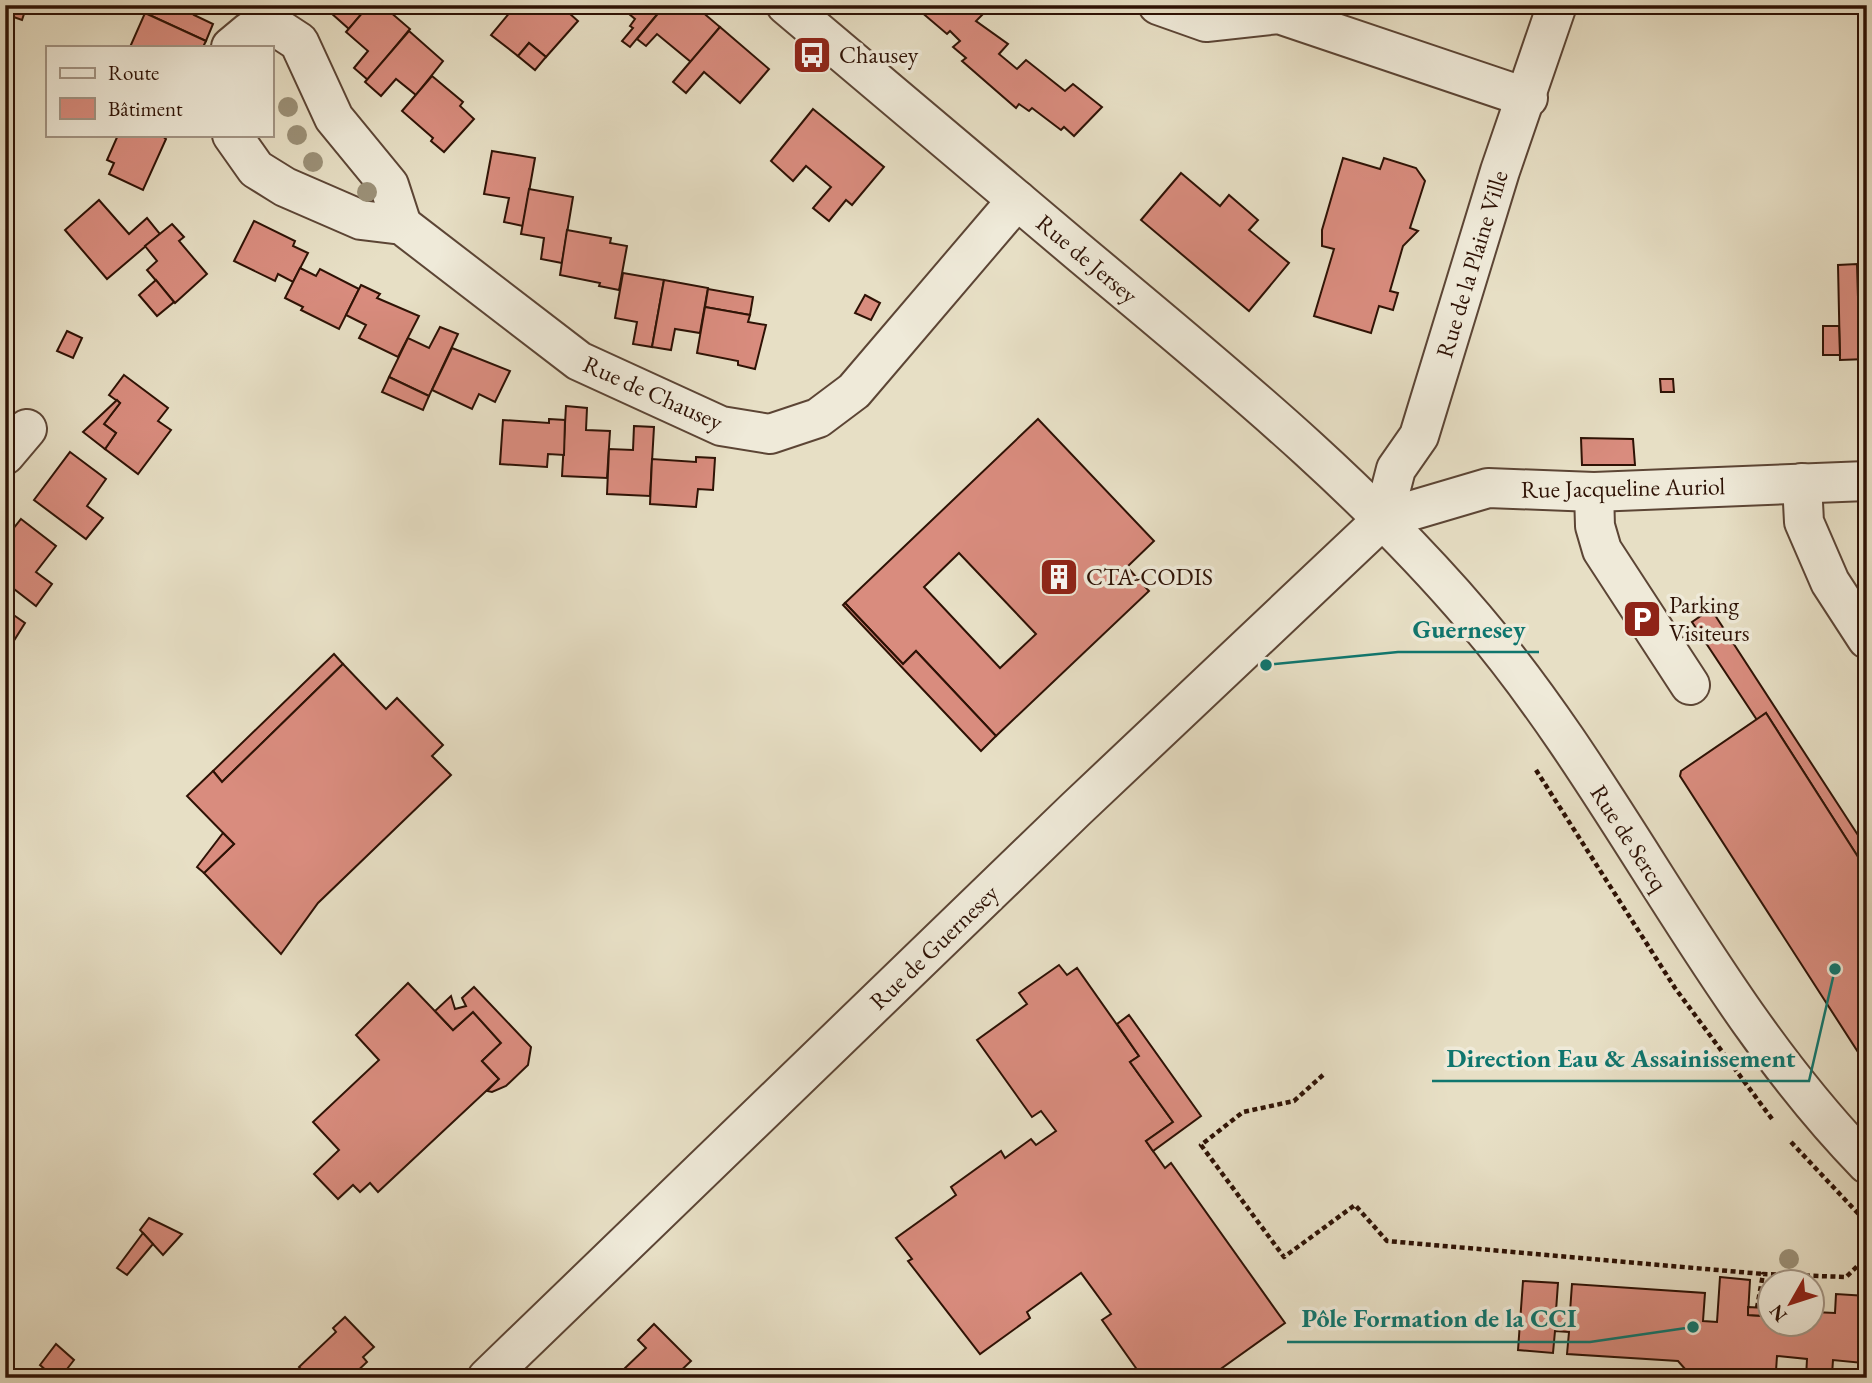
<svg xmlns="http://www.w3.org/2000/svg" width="1872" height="1383" viewBox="0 0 1872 1383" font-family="'EB Garamond',serif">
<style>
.building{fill:#d98c7e;stroke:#2e1205;stroke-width:2;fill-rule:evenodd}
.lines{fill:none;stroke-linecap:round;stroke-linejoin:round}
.minor-casing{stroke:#5c4535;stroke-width:42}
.path{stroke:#2e1205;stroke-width:4.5;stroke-dasharray:5 3.5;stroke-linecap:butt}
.minor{stroke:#efead9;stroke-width:38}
.tree{fill:#9b9077}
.labels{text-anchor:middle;stroke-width:7;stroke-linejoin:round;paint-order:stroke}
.poi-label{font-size:24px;fill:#2e1205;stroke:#efead9;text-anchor:start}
.street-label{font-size:24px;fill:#2e1205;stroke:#efead9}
.leader{fill:none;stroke:#0f766e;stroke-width:2.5}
.callout-dot{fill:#0f766e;stroke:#efead9;stroke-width:2.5}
.callout-label{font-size:26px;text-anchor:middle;font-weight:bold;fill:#0f766e;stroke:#efead9;stroke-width:7;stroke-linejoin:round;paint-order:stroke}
</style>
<rect width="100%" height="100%" fill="#e7dfc5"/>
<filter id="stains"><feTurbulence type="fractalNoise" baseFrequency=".00286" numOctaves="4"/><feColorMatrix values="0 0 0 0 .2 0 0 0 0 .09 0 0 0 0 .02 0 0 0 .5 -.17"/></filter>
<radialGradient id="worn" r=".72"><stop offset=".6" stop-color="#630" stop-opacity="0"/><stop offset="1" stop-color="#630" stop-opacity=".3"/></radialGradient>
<g class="building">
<polygon points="5,5 27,5 22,20 5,14"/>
<polygon points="149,5 199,5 194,15 213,24 206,41 145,13"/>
<polygon points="322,5 369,5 349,29"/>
<polygon points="369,5 382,5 410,29 368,80 354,68 368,51 346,32"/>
<polygon points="516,5 560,5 578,21 546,57 529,43 518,56 491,35"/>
<polygon points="624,5 665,5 630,47 622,41 633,28 630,26 635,19 622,8"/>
<polygon points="665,5 694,5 720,27 691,62 657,34 646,46 637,39"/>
<polygon points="913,5 981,5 987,10 976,21 1008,44 999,54 1017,69 1026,60 1065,91 1073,84 1102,107 1074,136 1064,127 1061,130 1032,108 1029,111 1019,104 1016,108 962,61 966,58 953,47 960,41 950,31 947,34"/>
<polygon points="145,13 206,41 203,47 130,47"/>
<polygon points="720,27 769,69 740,103 704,72 686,93 673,82"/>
<polygon points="409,31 443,61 416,95 396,79 381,96 365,82"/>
<polygon points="529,43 546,57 535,70 518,56"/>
<polygon points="432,76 463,102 460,106 474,119 444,152 431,141 433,138 402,111"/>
<polygon points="813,109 884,167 852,205 846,200 829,221 813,208 831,187 806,166 793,181 771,161"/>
<polygon points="118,135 161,135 166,139 143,190 109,174 114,163 107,160"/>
<polygon points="492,151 535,158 523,226 504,222 509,198 484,194"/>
<polygon points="1343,158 1380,169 1384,158 1416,168 1425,181 1410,228 1418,231 1403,246 1390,291 1398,293 1393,310 1379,306 1371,333 1314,316 1334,249 1322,246 1322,230"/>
<polygon points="1181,173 1220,206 1229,195 1258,220 1249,230 1289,263 1249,311 1141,220"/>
<polygon points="529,189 573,197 562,263 541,259 544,238 521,234"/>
<polygon points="99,200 129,234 147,218 160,234 107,279 65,230"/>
<polygon points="254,221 295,241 293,246 308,253 293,282 278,274 275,281 234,261"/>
<polygon points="172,224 184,237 179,241 207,274 175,303 147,270 157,261 145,246"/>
<polygon points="567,230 611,238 610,243 627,246 619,290 599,286 600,283 560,275"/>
<polygon points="1857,264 1858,297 1867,297 1867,359 1840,360 1838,265"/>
<polygon points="300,268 316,276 320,269 359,289 339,329 301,310 303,307 285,298"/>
<polygon points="623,273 664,280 652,347 633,344 637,322 615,318"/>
<polygon points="156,280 174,302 157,316 139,295"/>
<polygon points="664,280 708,288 700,333 675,329 671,350 652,347"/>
<polygon points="361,285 380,294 377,298 419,316 398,357 359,338 366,325 346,315"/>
<polygon points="708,289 753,297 750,315 705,307"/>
<polygon points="865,295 880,303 871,320 855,313"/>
<polygon points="705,307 750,315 748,322 766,325 755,369 738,365 738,361 697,353"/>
<polygon points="1823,326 1839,326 1840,355 1823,355"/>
<polygon points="440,327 458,334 429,396 389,377 408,338 429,348"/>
<polygon points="67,331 82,338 73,358 57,351"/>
<polygon points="452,348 510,371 495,402 479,394 472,409 432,390"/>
<polygon points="124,375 168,408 158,421 171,430 138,474 105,449 116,433 104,424 120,403 109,395"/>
<polygon points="389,377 429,396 423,410 382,392"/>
<polygon points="1660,379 1673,379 1674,392 1661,392"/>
<polygon points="117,400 120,403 104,424 116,433 105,449 83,432"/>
<polygon points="566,406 587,408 586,430 610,431 607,478 562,476"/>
<polygon points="549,419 565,420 564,455 548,454 547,467 500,464 503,420 549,423"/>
<path d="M1038 419 1154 541 1127 567 1149 591 996 736 916 651 903 664 845 603ZM959 553 1036 634 1000 668 924 587Z"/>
<polygon points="634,426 654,427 650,496 607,494 609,449 633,450"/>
<polygon points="1581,438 1633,439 1635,465 1582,465"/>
<polygon points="70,452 106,479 87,506 103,518 86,539 34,500"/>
<polygon points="696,457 715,458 713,490 698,489 696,507 650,504 652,459 696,462"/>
<polygon points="21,519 56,546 36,572 52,584 36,606 5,582 5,539"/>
<polygon points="845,603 903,664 916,651 996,736 981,751 843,605"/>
<polygon points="5,609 25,623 5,655"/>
<polygon points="1711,609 1867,849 1867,871 1766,713 1757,720 1692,622"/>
<polygon points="334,654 343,664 222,782 213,771"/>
<polygon points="343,664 386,709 397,698 443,745 432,756 451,775 318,903 281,954 204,873 234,844 187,796 213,771 222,782"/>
<polygon points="1766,713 1867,871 1867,1066 1680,776 1681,771"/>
<polygon points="223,833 234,844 204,873 197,867"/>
<polygon points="1059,965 1067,975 1077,968 1139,1056 1130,1062 1173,1122 1146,1141 1165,1168 1171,1163 1285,1323 1208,1378 1143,1378 1102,1320 1111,1314 1081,1273 1027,1312 1030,1318 980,1354 908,1261 912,1259 896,1238 956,1195 951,1187 1001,1151 1005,1158 1031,1139 1036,1145 1056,1131 1041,1111 1032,1117 977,1040 1027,1004 1019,993"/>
<polygon points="408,983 453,1030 473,1012 501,1043 482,1061 499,1079 378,1192 370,1183 360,1192 353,1185 338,1199 314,1174 339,1150 313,1122 379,1060 356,1035"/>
<polygon points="474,987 531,1047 528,1065 506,1086 492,1092 487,1091 499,1079 482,1061 501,1043 473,1012 453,1030 435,1011 451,996 455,1009 466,1006 462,998"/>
<polygon points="1129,1015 1201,1116 1153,1151 1146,1141 1173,1122 1130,1062 1139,1056 1117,1024"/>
<polygon points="149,1218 182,1234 163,1255 140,1230"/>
<polygon points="143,1233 153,1244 127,1275 117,1268"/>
<polygon points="1720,1277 1750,1280 1748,1315 1765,1316 1766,1298 1770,1298 1770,1324 1812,1324 1812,1301 1815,1301 1814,1312 1835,1313 1836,1294 1867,1296 1867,1357 1863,1363 1833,1360 1832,1375 1853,1378 1806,1378 1807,1359 1777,1356 1776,1371 1758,1370 1758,1378 1693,1378 1678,1361 1567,1354 1569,1332 1555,1331 1553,1353 1518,1350 1523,1281 1558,1283 1556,1311 1570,1312 1572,1284 1705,1293 1703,1321 1717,1322"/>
<polygon points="1748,1307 1765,1308 1765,1316 1748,1315"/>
<polygon points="345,1317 374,1347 363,1357 367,1362 350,1378 309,1378 299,1367 336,1332 333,1328"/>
<polygon points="654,1324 691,1361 673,1378 632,1378 623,1370 646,1348 638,1340"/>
<polygon points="56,1344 74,1360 60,1378 55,1378 40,1365"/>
</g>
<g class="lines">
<g class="minor-casing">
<g id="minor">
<path d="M786 5C901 102 1015 199 1130 295 1251 396 1371 497 1474 618 1620 789 1709 1002 1867 1164"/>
<polyline points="1158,5 1206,22 1279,14 1528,98"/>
<polyline points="231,47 249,32 273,25 299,42 334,118 389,185 402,225"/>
<polyline points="232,135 256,169 285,187 361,220 402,225 579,361 721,426 770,434 818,418 854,391 1017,200"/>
<polyline points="5,455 27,429"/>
<polyline points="1802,483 1804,522 1830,582 1867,639"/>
<polyline points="1594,492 1595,526 1602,550 1690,685"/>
<polyline points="1383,519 1396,469 1419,436 1500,171 1557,5"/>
<polyline points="487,1378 1076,809 1383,519 1488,488 1594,492 1867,481"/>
</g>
</g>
<g class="path">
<polyline points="1536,770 1675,988 1772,1119"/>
<polyline points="1323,1075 1294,1101 1243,1112 1201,1145 1284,1257 1355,1205 1387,1241 1763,1274"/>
<polyline points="1791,1142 1867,1223"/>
<polyline points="1757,1308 1763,1274 1846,1277 1867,1257"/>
</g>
<use href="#minor" class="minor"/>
</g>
<g class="tree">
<circle cx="288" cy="107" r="10"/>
<circle cx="297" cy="135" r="10"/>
<circle cx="313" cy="162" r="10"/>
<circle cx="367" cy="192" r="10"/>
<circle cx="1789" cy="1259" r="10"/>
</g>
<defs>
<g id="bus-square" transform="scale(2.0125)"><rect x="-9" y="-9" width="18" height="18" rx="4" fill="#8f2418" stroke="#efead9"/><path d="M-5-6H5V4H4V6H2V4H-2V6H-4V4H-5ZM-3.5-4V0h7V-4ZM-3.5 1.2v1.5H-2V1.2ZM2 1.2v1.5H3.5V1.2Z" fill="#fff"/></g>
<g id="building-square" transform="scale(2.0125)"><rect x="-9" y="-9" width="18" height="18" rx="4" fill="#8f2418" stroke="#efead9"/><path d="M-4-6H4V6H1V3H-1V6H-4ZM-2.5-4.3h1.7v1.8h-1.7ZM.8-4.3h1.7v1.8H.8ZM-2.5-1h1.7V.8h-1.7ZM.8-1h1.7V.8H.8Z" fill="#fff"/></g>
<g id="parking-square" transform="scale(2.0125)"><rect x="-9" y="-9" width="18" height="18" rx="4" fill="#8f2418" stroke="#efead9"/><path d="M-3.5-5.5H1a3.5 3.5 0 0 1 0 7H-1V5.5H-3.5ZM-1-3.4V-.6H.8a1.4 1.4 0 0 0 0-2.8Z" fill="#fff"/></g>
</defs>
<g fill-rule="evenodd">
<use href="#bus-square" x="812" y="55"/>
<use href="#building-square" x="1059" y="577"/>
<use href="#parking-square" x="1642" y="619"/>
</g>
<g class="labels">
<g class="poi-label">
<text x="839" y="63">Chausey</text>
<text x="1086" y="585">CTA-CODIS</text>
<text x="1669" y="613">Parking<tspan x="1669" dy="28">Visiteurs</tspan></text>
</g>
<g class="street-label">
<text transform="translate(1087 259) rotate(40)" y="8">Rue de Jersey</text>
<text transform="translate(1472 264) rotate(-73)" y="8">Rue de la Plaine Ville</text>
<text transform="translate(653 393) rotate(24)" y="8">Rue de Chausey</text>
<text transform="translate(1623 488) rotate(-1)" y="8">Rue Jacqueline Auriol</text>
<text transform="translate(1629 838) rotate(57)" y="8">Rue de Sercq</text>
<text transform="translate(934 947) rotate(-44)" y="8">Rue de Guernesey</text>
</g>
</g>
<path class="leader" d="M1266 665L1398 652H1539M1835 969L1809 1081H1432M1693 1327L1590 1342H1287"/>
<g class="callout-dot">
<circle cx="1266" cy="665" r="7"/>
<circle cx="1835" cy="969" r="7"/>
<circle cx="1693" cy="1327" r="7"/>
</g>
<g class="callout-label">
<text x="1469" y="638">Guernesey</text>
<text x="1621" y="1067">Direction Eau &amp; Assainissement</text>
<text x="1439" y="1327">Pôle Formation de la CCI</text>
</g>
<rect width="1872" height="1383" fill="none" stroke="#e7dfc5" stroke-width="28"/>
<rect x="7" y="7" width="1858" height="1369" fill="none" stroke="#2e1205" stroke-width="3.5"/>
<rect x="14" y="14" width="1844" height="1355" fill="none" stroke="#2e1205" stroke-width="2"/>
<rect x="46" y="46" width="228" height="91" fill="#efead9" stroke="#a29484" stroke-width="2"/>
<rect x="60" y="68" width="35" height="10" fill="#efead9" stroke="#a29484" stroke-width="2"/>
<text x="108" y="80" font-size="21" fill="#2e1205">Route</text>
<rect x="60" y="98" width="35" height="21" fill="#d98c7e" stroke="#a29484" stroke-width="2"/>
<text x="108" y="116" font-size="21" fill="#2e1205">Bâtiment</text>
<g transform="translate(1791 1303) rotate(231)"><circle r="33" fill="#efead9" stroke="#a29484" stroke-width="2"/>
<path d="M0-5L12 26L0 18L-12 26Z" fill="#8f2418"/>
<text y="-10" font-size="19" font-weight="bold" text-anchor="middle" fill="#2e1205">N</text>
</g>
<rect width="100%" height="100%" filter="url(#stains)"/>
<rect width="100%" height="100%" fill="url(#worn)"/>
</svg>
